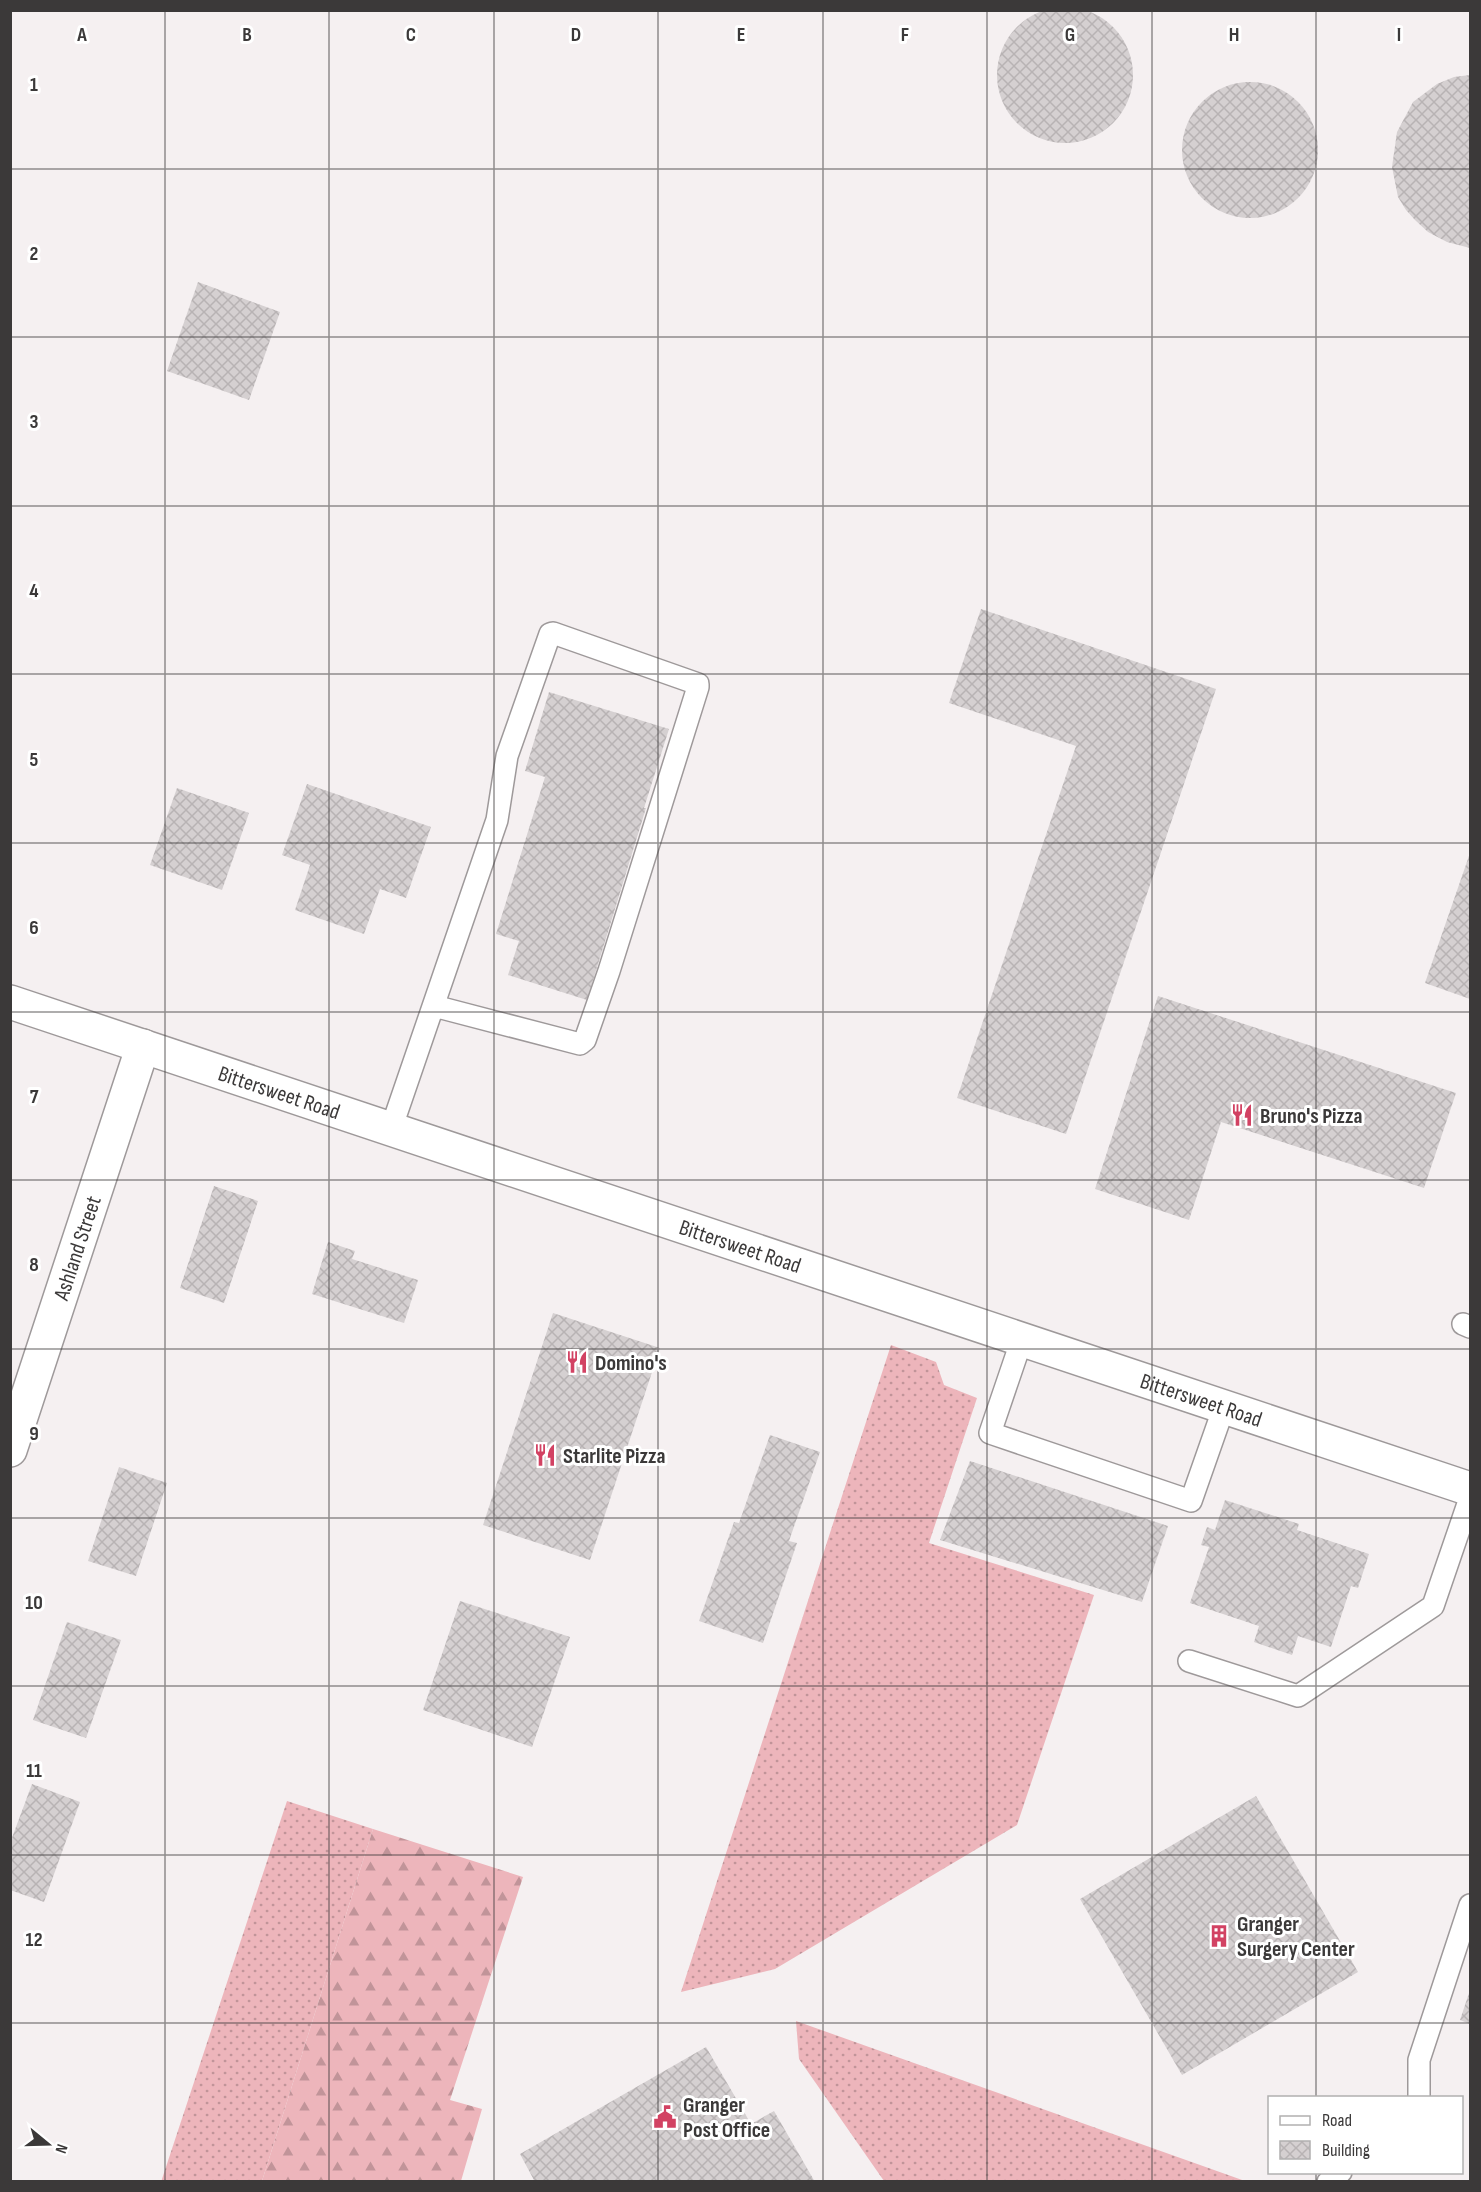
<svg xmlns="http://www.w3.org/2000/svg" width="1481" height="2192" viewBox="0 0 1481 2192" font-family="'Sofia Sans Condensed',sans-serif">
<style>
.grass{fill:url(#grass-dots)}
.forest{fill:url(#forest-firs)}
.building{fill:url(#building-cross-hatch)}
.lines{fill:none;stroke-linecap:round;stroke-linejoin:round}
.service-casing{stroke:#9e999a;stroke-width:24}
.minor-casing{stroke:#9e999a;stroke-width:36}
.tertiary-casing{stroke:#9e999a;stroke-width:36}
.service{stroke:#fff;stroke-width:21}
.minor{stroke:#fff;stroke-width:33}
.tertiary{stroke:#fff;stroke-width:33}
.grid{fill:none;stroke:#3b3939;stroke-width:1.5;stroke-opacity:0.55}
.labels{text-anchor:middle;stroke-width:6;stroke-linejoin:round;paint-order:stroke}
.street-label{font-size:22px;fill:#3b3939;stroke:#fff}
.poi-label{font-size:22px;font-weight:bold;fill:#3b3939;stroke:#fff;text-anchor:start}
.grid-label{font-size:20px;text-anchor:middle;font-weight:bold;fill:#3b3939;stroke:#fff;stroke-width:6;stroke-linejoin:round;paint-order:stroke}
</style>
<defs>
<pattern id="grass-dots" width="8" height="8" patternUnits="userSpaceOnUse" patternTransform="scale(1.5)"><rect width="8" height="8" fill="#edb5bb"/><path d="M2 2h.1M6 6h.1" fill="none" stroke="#c19499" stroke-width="1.8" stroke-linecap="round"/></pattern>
<pattern id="forest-firs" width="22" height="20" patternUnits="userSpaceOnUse" patternTransform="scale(1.5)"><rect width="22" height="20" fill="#edb5bb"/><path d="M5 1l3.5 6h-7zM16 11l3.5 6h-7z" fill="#c19499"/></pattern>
<pattern id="building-cross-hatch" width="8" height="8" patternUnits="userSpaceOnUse" patternTransform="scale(1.5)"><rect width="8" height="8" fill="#d5d0d1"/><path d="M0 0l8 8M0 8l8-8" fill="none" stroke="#b8b3b4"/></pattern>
</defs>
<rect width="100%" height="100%" fill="#f5f0f1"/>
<g class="grass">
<polygon points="891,1345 936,1362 944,1385 977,1398 929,1543 1094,1595 1017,1825 775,1969 681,1992"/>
<polygon points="287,1801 373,1829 262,2181 161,2182"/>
<polygon points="796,2021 1245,2181 884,2181 799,2059"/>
</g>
<polygon class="forest" points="373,1829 523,1877 450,2100 482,2109 461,2181 262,2181"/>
<g class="building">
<circle cx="1065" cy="75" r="68"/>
<polygon points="1470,75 1470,248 1447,242 1428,232 1415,220 1406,210 1398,197 1392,167 1397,132 1413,102 1437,84 1454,77"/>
<circle cx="1250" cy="150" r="68"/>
<polygon points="198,282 280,312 249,400 167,371"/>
<polygon points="981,609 1216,689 1066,1134 957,1098 1076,746 949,703"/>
<polygon points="549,692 669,729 644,808 646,808 587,1000 508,975 519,941 496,934 545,777 525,771"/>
<polygon points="307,784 431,827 406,898 380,889 364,934 295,910 310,865 282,855"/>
<polygon points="177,788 249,813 222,890 150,865"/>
<polygon points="1470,853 1470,999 1425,983"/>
<polygon points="1158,996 1456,1093 1424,1188 1221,1122 1189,1220 1095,1189"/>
<polygon points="214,1186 258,1201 224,1303 180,1288"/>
<polygon points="328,1242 355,1251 352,1259 418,1280 404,1323 312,1294"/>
<polygon points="553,1313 660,1348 590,1560 483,1525"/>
<polygon points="770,1435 820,1452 789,1541 797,1543 763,1643 699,1621 734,1522 739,1523"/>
<polygon points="970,1461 1168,1526 1142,1602 940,1540"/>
<polygon points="119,1467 167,1483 136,1576 88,1561"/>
<polygon points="1225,1500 1299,1524 1297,1530 1369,1554 1358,1588 1351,1586 1331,1647 1298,1636 1292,1655 1254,1642 1259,1626 1190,1603 1209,1547 1201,1545 1207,1527 1215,1530"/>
<polygon points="460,1601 570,1637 532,1747 423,1710"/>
<polygon points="67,1622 121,1640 86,1738 33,1720"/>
<polygon points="32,1784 80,1802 44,1902 10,1890 10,1843"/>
<polygon points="1256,1796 1358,1972 1182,2075 1080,1899"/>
<polygon points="1470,1990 1470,2024 1460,2020"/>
<polygon points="706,2047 751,2124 774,2111 815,2182 535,2182 520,2154"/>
</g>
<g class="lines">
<g class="service-casing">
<g id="service">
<polyline points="391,1129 497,820 507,756 550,634 553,633 698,684 698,687 609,971 585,1040 580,1044 434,1006"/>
<polyline points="1463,1324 1470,1327"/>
<polyline points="1022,1339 990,1433 1191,1501 1224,1407"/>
<polyline points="1189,1661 1298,1696 1433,1606 1470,1498"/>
<polyline points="1419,2098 1419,2060 1470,1905"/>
<polyline points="1328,2182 1341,2172"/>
</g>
</g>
<g class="minor-casing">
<g id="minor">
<path id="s1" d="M10 1450 143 1046"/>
</g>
</g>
<g class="tertiary-casing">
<g id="tertiary">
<path id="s2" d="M10 1002 1470 1489"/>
</g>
</g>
<use href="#service" class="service"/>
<use href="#minor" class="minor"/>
<use href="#tertiary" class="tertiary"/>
</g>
<path class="grid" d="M165 10V2182M329 10V2182M494 10V2182M658 10V2182M823 10V2182M987 10V2182M1152 10V2182M1316 10V2098M10 169H1470M10 337H1470M10 506H1470M10 674H1470M10 843H1470M10 1012H1470M10 1180H1470M10 1349H1470M10 1518H1470M10 1686H1470M10 1855H1470M10 2023H1470M1316 2172V2182"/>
<defs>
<g id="restaurant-bare" transform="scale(1.8)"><path d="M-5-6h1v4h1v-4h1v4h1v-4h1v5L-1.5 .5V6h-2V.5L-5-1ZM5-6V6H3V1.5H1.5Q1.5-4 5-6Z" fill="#d24263" stroke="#fff" stroke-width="2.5" paint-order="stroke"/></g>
<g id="building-bare" transform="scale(1.8)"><path d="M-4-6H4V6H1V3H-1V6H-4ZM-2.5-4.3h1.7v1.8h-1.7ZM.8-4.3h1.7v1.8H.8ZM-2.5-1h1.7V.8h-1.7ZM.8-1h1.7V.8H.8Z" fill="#d24263" stroke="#fff" stroke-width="2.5" paint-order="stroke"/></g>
<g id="civic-bare" transform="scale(1.8)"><path d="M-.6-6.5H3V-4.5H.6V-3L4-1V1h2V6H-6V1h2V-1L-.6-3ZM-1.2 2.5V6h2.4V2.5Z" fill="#d24263" stroke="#fff" stroke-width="2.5" paint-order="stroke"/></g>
</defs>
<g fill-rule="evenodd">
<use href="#restaurant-bare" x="1242" y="1115"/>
<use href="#restaurant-bare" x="577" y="1362"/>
<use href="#restaurant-bare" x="545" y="1455"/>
<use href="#building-bare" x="1219" y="1936"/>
<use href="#civic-bare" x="665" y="2117"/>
</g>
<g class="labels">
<g class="street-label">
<text dy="8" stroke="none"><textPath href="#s2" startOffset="284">Bittersweet Road</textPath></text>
<text dy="8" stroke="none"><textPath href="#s2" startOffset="770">Bittersweet Road</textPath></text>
<text dy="8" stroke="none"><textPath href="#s1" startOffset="213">Ashland Street</textPath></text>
<text dy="8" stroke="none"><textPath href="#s2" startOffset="1256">Bittersweet Road</textPath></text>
</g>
<g class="poi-label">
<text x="1260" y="1123">Bruno's Pizza</text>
<text x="595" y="1370">Domino's</text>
<text x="563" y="1463">Starlite Pizza</text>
<text x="1237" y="1931">Granger<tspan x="1237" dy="25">Surgery Center</tspan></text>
<text x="683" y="2112">Granger<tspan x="683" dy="25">Post Office</tspan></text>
</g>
</g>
<g class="grid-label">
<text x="82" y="41">A</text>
<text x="247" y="41">B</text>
<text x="411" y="41">C</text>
<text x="576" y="41">D</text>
<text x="741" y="41">E</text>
<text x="905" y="41">F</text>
<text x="1070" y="41">G</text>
<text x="1234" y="41">H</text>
<text x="1399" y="41">I</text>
<text x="34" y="91">1</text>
<text x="34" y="260">2</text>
<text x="34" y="428">3</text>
<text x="34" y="597">4</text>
<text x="34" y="766">5</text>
<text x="34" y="934">6</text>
<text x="34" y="1103">7</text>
<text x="34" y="1271">8</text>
<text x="34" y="1440">9</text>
<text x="34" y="1609">10</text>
<text x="34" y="1777">11</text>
<text x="34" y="1946">12</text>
</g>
<rect width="1481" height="2192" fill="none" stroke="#3b3939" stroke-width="24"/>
<rect x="1268" y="2096" width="195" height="78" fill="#ffffff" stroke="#b1b0b0" stroke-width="1.5"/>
<rect x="1280" y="2116" width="30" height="9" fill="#ffffff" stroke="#b1b0b0" stroke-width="1.5"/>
<text x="1322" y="2126" font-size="18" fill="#3b3939">Road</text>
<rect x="1280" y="2141" width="30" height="18" fill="url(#building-cross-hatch)" stroke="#b1b0b0" stroke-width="1.5"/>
<text x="1322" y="2156" font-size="18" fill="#3b3939">Building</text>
<g transform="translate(48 2144) rotate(109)" stroke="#ffffff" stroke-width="4.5" paint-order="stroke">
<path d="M0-4.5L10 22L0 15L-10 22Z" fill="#3b3939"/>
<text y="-9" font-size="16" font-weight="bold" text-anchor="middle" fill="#3b3939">N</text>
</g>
</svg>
